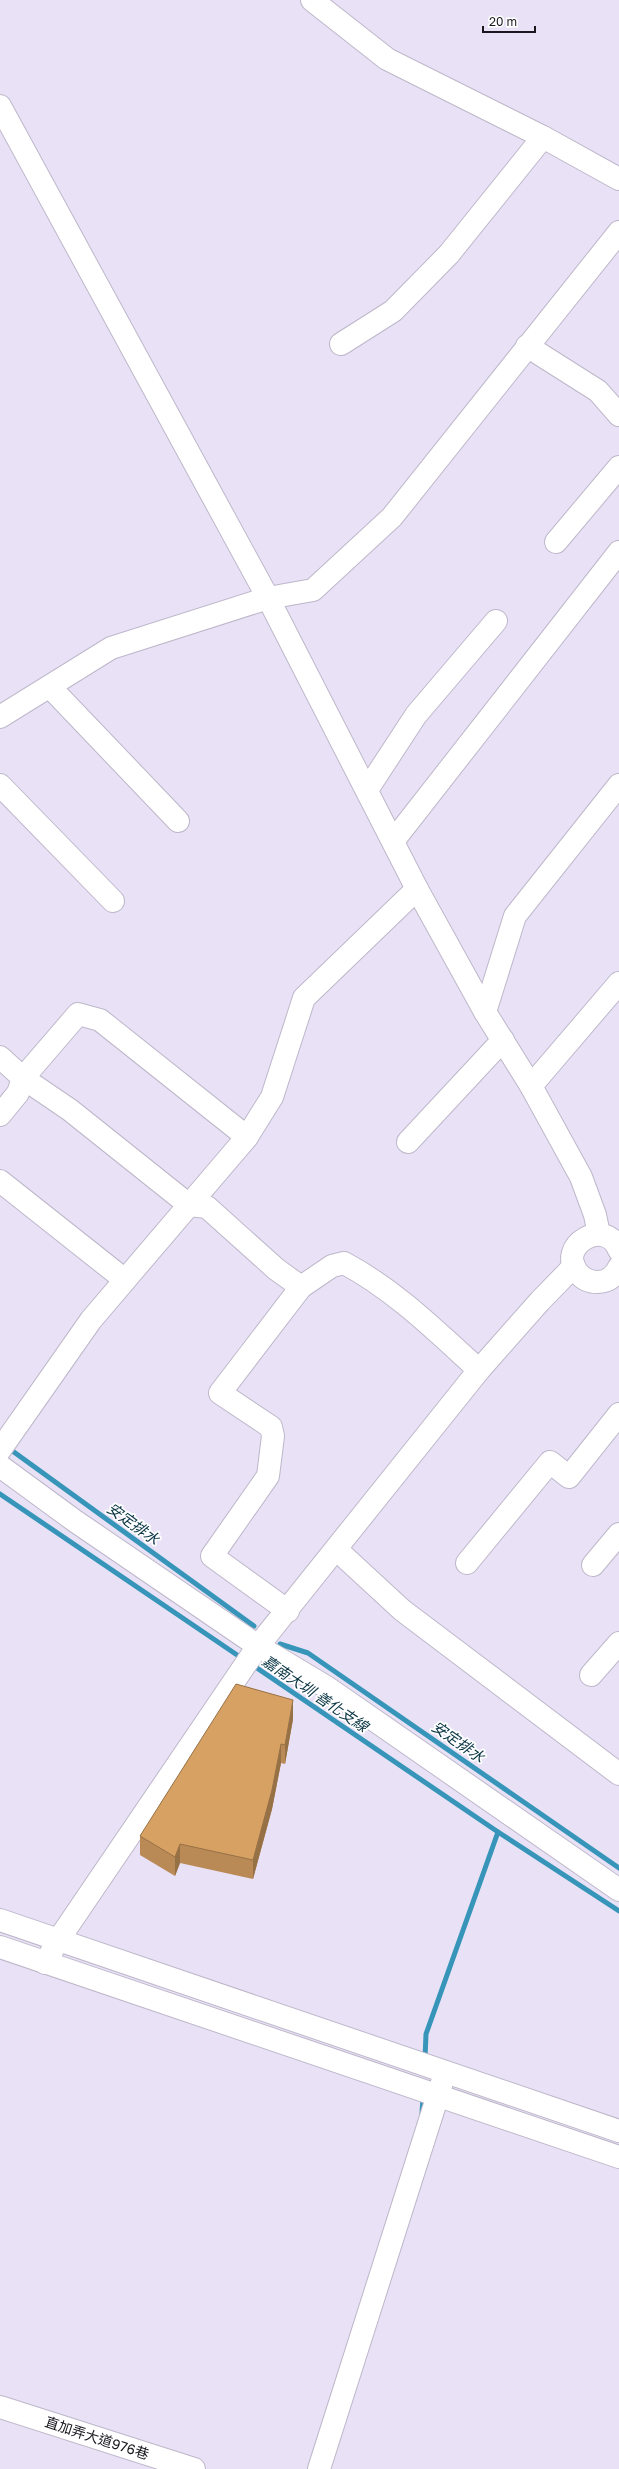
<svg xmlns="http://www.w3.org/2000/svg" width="619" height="2469" viewBox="0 0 619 2469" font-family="'Golos Text','Noto Sans TC',sans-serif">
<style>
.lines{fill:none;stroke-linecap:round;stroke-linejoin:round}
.stream{stroke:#3695b9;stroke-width:5}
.minor-casing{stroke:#beb7ca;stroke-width:24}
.major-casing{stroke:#beb7ca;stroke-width:24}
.minor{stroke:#fff;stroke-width:22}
.major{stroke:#fff;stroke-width:22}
.wall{fill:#ba8a56}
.shaded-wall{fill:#977146}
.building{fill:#d8a164;stroke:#977146}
.labels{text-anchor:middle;stroke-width:3.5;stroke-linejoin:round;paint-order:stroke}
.street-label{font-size:14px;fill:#19171d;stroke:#fff}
.water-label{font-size:15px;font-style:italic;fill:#0a3544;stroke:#fff}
</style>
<rect width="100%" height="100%" fill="#e9e2f6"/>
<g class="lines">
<g class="stream">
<polyline points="7,1447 254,1626"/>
<polyline points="0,1494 243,1659"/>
<polyline points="280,1644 308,1653 619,1868"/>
<polyline points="251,1664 498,1832 619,1911"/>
<polyline points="425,2058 426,2034 498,1832"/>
<polyline points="422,2114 423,2096"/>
</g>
<g class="minor-casing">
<g id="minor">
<polyline points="312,0 387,59 543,137 619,179"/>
<polyline points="0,106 268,598 417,889 485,1012 531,1086 581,1177 595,1215 599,1234"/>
<polyline points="341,344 393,311 449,254 543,137"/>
<polyline points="527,346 598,391 619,415"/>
<polyline points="556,542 619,467"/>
<polyline points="50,687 178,821"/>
<polyline points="0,717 111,648 268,598 313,590 392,517 619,232"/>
<polyline points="0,785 113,901"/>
<polyline points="367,790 416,715 496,621"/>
<polyline points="394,840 619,552"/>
<polyline points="485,1012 515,916 619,785"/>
<path d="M0 1057 23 1078 70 1110 189 1205 207 1207 276 1269 301 1287 332 1266 344 1263C395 1290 437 1332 479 1370"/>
<polyline points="531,1086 619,983"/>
<polyline points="0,1115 18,1093 23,1078 78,1014 100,1020 247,1137"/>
<polyline points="408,1142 503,1040"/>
<polyline points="0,1181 125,1280"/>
<path d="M619 1250C606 1216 555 1246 578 1273 583 1279 590 1282 597 1282 608 1282 615 1276 619 1267"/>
<polyline points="0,1450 91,1320 247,1137 272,1097 304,998 417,889"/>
<polyline points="0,1466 75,1521 258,1646 328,1688 619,1890"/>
<polyline points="337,1550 402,1610 619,1774"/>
<polyline points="467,1563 550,1462 569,1477 619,1414"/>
<polyline points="593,1565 619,1534"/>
<polyline points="288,1611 212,1556 268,1476 273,1436 271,1427 220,1393 301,1287"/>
<polyline points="591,1675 619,1643"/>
<polyline points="45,1963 59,1939 258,1646 479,1370 540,1301 574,1266"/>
<polyline points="0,2407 194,2469"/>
<polyline points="319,2469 445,2073"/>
</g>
</g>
<g class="major-casing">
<g id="major">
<polyline points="0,1920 619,2131"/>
<polyline points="0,1947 619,2157"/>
</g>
</g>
<use href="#minor" class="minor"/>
<use href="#major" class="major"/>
</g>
<polygon class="wall" points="293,1719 285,1764 281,1763 272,1809 253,1879 180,1863 175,1876 140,1855 140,1836"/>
<g class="shaded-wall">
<polygon points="293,1700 293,1719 285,1764 285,1745"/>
<polygon points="281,1744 281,1763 272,1809 253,1879 253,1860"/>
<polygon points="180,1844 180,1863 175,1876 175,1857"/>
</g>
<polygon class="building" points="236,1684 293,1700 285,1745 281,1744 272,1790 253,1860 180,1844 175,1857 140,1836"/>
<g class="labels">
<g class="street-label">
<text transform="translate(97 2438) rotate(18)" y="5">直加弄大道976巷</text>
</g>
<g class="water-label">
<text transform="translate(133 1524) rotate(36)" y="5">安定排水</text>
<text transform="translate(315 1694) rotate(34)" y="5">嘉南大圳 善化支線</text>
<text transform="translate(458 1742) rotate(35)" y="5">安定排水</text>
</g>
</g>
<path d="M483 26v6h52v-6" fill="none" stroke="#19171d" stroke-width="2"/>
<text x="489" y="26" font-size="12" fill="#19171d" stroke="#ffffff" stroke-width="3" paint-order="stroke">20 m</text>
</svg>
